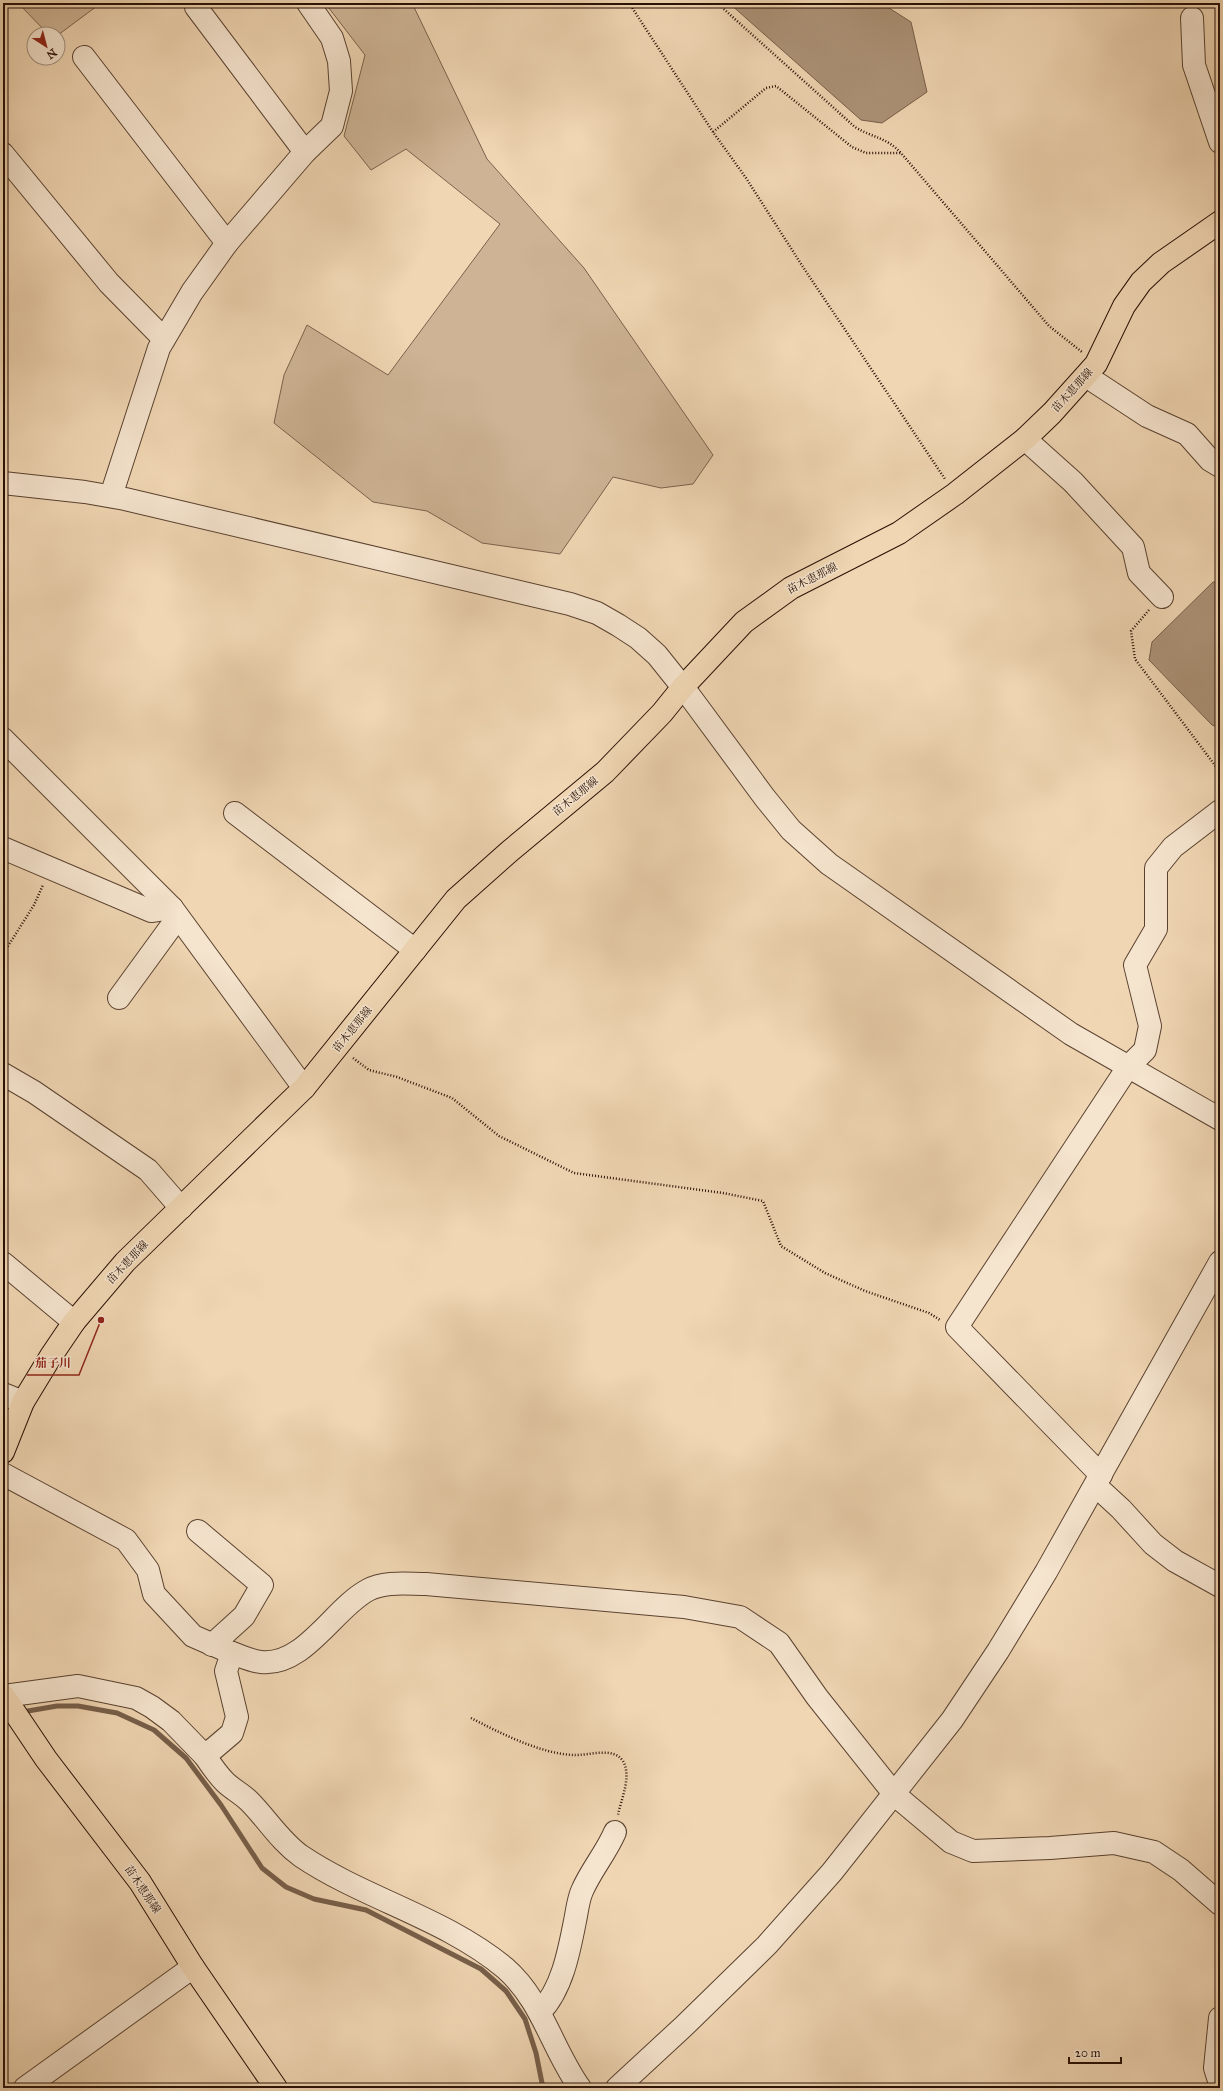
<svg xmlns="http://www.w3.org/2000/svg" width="1223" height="2091" viewBox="0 0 1223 2091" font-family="'IM FELL Great Primer','Noto Serif JP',serif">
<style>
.green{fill:#ceb495;stroke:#7b624d}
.water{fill:#ac9378;stroke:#775f4a}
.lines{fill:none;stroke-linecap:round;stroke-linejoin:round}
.stream{stroke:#775f4a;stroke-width:5}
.minor-casing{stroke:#5a4230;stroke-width:24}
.major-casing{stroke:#281005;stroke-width:24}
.path{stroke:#281005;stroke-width:2.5;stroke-dasharray:1 2;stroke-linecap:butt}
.minor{stroke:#f5e4ce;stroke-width:22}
.major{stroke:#f0d6b3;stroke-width:22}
.labels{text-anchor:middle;stroke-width:3;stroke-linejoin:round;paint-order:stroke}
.street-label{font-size:11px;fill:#281005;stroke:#f5e4ce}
.leader{fill:none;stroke:#8f2418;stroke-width:1.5}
.callout-dot{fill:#8f2418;stroke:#f5e4ce;stroke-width:1.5}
.callout-label{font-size:12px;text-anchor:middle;font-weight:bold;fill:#8f2418;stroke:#f5e4ce;stroke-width:3;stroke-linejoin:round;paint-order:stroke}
</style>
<rect width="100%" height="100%" fill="#f0d6b3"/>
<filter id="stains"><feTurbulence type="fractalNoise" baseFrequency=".005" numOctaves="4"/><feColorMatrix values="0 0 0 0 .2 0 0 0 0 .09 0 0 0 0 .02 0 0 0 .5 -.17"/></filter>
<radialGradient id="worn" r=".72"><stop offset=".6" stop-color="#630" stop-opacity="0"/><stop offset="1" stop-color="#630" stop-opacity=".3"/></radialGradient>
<g class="green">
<polygon points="18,3 101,3 58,35 48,34"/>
<polygon points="325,3 412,3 487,159 584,268 713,455 693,484 661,488 613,477 560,554 482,543 427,511 373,502 274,423 284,375 307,325 388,375 500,224 406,149 371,170 344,136 365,55"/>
</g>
<g class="water">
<polygon points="729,3 888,3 889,8 911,22 927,92 882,123 861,120"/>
<polygon points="1213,582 1220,582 1220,728 1212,725 1149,660 1152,642"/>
</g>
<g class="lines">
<polyline class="stream" points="22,1712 57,1706 78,1706 117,1713 154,1730 186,1758 221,1805 262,1868 286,1887 314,1899 366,1910 481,1969 506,1991 525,2019 536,2053 543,2088"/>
<g class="minor-casing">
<g id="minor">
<polyline points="196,7 305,152"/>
<polyline points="1192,18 1194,65 1220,142"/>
<polyline points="84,57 227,243"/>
<polyline points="3,154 109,283 164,339"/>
<polyline points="1086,376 1147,416 1187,434 1210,460 1220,466"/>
<polyline points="1025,439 1073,482 1133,547 1139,573 1162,597"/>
<polyline points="3,483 85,492 125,499 570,604 597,613 618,625 638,638 657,655 689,695 765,798 791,830 829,864 1071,1034 1220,1119"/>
<polyline points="111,496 159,348 192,292 227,243 305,152 332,126 341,91 339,61 332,38 308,3"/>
<polyline points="3,739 172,908 304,1088"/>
<polyline points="235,813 415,950"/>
<polyline points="3,848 151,911 172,908"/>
<polyline points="119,998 178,917"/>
<polyline points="3,1074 34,1092 148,1170 181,1208"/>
<polyline points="3,1263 74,1322"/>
<polyline points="3,1394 23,1402"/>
<polyline points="3,1474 126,1540 148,1570 154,1594 193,1636 232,1653 226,1671 237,1717 232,1733 205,1756 171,1721 152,1707 136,1698 78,1686 4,1696"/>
<polyline points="1101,1475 957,1327 1128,1067 1145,1050 1150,1026 1135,965 1156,929 1156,868 1173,847 1220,811"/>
<polyline points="1096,1486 1121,1509 1153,1544 1175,1561 1220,1586"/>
<polyline points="198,1531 262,1585 244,1616 212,1645"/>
<path d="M232 1653C241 1656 251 1661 261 1662 304 1667 334 1608 368 1590 385 1581 407 1584 426 1584L684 1607 740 1617 779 1643 817 1697 895 1795 951 1842 973 1851 1050 1848 1114 1843 1154 1852 1181 1870 1220 1904"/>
<path d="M205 1756C211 1765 217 1774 225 1782 232 1789 242 1794 249 1801 267 1819 280 1841 301 1856 365 1899 445 1918 505 1968 542 2000 552 2049 580 2088"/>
<path d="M540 2012C562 1989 569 1952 575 1921 577 1912 578 1900 582 1891 591 1870 606 1853 615 1832"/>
<polyline points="1220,2018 1215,2068 1220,2084"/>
<polyline points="25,2088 193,1967"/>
<polyline points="617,2088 683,2027 767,1945 832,1872 952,1720 998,1651 1046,1572 1220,1262"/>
</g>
</g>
<g class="major-casing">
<g id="major">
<polyline points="3,1452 23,1402 51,1356 74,1322 125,1262 304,1088 456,899 510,851 605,772 662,713 683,687 744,622 791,588 899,533 955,494 1025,439 1052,413 1096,364 1124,306 1141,282 1161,263 1220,222"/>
<polyline points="3,1695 46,1759 140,1882 193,1967 276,2088"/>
</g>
</g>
<g class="path">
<polyline points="629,3 713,132 746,178 803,267 945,479"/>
<path d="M717 3 855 127C873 138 886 137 901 153"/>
<polyline points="713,132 766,88 776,86 852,147 866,153 901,153 1049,326 1082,352"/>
<polyline points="1149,610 1131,631 1135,659 1220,772"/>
<polyline points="3,954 34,905 43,885"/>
<polyline points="353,1058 369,1070 397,1077 452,1098 499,1136 574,1173 723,1193 763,1201 781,1246 825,1273 865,1291 929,1313 940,1320"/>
<path d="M471 1718C500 1733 541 1754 574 1755 588 1756 613 1746 623 1761 632 1777 621 1799 618 1815"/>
</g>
<use href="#minor" class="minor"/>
<use href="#major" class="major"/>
</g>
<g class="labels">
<g class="street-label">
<text transform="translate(1072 390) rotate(-48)" y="4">苗木恵那線</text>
<text transform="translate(812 578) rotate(-27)" y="4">苗木恵那線</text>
<text transform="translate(575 796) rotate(-39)" y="4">苗木恵那線</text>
<text transform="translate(352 1029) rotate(-51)" y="4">苗木恵那線</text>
<text transform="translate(127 1262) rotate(-47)" y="4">苗木恵那線</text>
<text transform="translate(143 1889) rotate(56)" y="4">苗木恵那線</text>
</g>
</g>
<path class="leader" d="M101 1320L79 1375H27"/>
<circle class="callout-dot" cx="101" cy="1320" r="4"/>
<g class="callout-label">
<text x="53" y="1367">茄子川</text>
</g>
<rect width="1223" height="2091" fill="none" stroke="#f0d6b3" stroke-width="16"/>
<rect x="4" y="4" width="1215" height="2083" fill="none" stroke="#281005" stroke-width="2"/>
<rect x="8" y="8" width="1207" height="2075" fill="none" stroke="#281005"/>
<g transform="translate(46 46) rotate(144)"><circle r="19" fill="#f5e4ce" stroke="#a38f7e"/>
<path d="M0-3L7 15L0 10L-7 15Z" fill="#8f2418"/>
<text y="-6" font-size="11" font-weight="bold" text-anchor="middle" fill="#281005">N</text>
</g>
<path d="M1069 2057v6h52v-6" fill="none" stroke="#281005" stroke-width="2"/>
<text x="1075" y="2057" font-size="12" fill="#281005" stroke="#f5e4ce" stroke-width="3" paint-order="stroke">20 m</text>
<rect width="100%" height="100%" filter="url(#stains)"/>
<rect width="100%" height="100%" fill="url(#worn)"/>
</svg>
